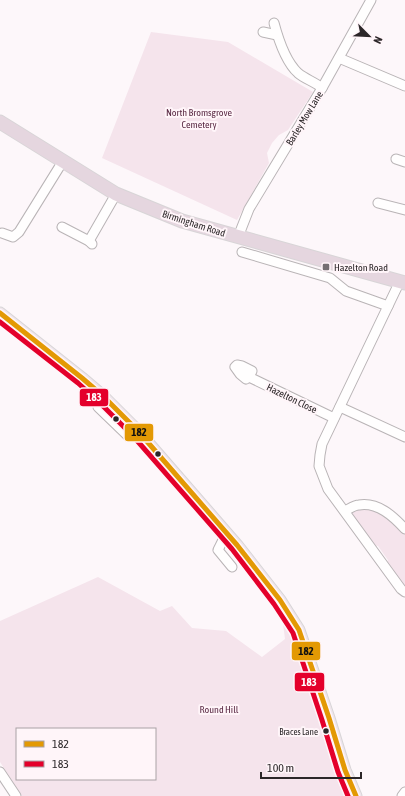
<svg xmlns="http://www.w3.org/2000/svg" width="405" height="796" viewBox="0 0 405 796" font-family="'Asap Condensed',sans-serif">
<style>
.green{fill:#f5e4ec;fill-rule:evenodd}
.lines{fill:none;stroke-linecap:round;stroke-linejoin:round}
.minor-casing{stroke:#b9b4b6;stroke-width:11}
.major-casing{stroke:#d8d5d7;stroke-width:13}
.highway-casing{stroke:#d8d5d7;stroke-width:15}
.minor{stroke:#fffefe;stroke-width:9}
.major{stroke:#efe6ec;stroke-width:11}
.highway{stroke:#e5d6df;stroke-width:13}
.bus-1-casing{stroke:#fff5f9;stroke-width:8}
.bus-2-casing{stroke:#fff5f9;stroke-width:8}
.bus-1{stroke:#e39904;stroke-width:5}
.bus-2{stroke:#e4002b;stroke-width:5}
.poi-dot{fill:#746f72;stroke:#fff5f9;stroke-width:1.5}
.bus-dot{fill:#2b2628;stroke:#fff5f9;stroke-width:1.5}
.labels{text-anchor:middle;stroke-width:4;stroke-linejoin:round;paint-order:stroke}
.bus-label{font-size:9px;fill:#2b2628;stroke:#fff5f9;text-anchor:end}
.park-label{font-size:10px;fill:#5c2c46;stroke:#fff5f9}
.street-label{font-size:10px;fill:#2b2628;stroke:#fff5f9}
.poi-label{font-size:10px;fill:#2b2628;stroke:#fff5f9;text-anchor:start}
.line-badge{stroke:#fff5f9;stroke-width:1.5}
.badge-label{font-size:11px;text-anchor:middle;font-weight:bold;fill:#fff}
.pale-badge-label{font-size:11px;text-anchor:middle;font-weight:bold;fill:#111}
</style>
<rect width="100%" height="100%" fill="#fdf7fa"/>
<g class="green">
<polygon points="151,32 228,42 313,92 288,130 279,135 272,143 267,153 269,163 237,220 102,158"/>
<polygon points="370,507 392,518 405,534 405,589 386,564 388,560 378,546 373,545 352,518 353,513 357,508"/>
<path d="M98 577 160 611 172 606 192 628 226 631 262 657 285 639 282 616 297 638 309 668 322 723 349 796H22L0 762V621ZM17 729H155V779H17Z"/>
</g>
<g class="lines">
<g class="minor-casing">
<g id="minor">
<path d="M274 23C278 38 286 62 298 73 305 79 315 82 322 88"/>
<polyline points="263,32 277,35"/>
<polyline points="339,58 405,86"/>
<polyline points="396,159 405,162"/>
<polyline points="378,203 405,210"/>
<polyline points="62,227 89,241 92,244"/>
<polyline points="2,233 13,237 19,232 63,161"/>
<polyline points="238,237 249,209 322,88 371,0"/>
<polyline points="89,241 116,194"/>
<polyline points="242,252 330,278 346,291 388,306"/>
<polyline points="400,281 322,444 320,455 319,466 328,489 401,589 405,592"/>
<polyline points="249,377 252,371 242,366 237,365 235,367 240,374 246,379 249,377 334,418"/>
<polyline points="103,396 99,398 98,407 127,435 138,431"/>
<polyline points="340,407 405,437"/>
<path d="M345 511C349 509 354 505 359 505 378 502 393 516 405 529"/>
<polyline points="228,536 223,540 218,550 232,567"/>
<polyline points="0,772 16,796"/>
<polyline points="402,796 405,792"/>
</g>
</g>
<g class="major-casing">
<polyline id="major" points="0,313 82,378 103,396 138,431 237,545 280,600 299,630 329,718 345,770 356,796"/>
</g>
<g class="highway-casing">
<polyline id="highway" points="0,122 116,194 182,221 405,283"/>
</g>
<use href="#minor" class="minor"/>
<use href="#major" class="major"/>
<use href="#highway" class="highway"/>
<g class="bus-1-casing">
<polyline id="bus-1" points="0,313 82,378 103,396 138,431 237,545 280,600 299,630 329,718 345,770 356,796"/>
</g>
<g class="bus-2-casing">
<polyline id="bus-2" points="0,322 78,383 98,401 133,436 232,549 274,604 293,633 322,720 338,772 348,796"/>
</g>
<use href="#bus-1" class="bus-1"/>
<use href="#bus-2" class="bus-2"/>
</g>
<rect class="poi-dot" x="322" y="263" width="8" height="8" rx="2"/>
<g class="bus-dot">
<circle cx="116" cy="419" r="3.5"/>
<circle cx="158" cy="454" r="3.5"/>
<circle cx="326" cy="731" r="3.5"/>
</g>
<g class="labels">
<g class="bus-label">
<text x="318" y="735">Braces Lane</text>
</g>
<g class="park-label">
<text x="199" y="116">North Bromsgrove<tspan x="199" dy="12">Cemetery</tspan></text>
<text x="219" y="713">Round Hill</text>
</g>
<g class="street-label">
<text transform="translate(304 118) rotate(-59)" y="4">Barley Mow Lane</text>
<text transform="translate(194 223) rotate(18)" y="4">Birmingham Road</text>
<text transform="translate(292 398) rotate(26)" y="4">Hazelton Close</text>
</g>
<g class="poi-label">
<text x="334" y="271">Hazelton Road</text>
</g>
</g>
<g class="line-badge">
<rect x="79" y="388" width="30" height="19" rx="4" fill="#e4002b"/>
<rect x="124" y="423" width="30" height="19" rx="4" fill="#e39904"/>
<rect x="291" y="641" width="30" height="20" rx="4" fill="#e39904"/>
<rect x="294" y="672" width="31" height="20" rx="4" fill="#e4002b"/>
</g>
<g class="badge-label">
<text x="94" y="401">183</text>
<text x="309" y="686">183</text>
</g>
<g class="pale-badge-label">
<text x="139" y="436">182</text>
<text x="306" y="655">182</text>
</g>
<rect x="16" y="728" width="140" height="52" fill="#fff5f9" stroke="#aaa2a5"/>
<rect x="24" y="741" width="20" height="6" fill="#e39904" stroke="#aaa2a5"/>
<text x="52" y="748" font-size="12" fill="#2b2628">182</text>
<rect x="24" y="761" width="20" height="6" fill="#e4002b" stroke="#aaa2a5"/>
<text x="52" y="768" font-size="12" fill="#2b2628">183</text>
<g transform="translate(369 36) rotate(114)" stroke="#fff5f9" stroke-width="3" paint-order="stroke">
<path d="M0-3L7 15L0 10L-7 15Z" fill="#2b2628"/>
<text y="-6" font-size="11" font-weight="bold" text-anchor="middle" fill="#2b2628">N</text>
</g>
<path d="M261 772v6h100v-6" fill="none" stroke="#2b2628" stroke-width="2"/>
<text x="267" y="772" font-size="12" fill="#2b2628" stroke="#fff5f9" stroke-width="3" paint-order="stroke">100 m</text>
</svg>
